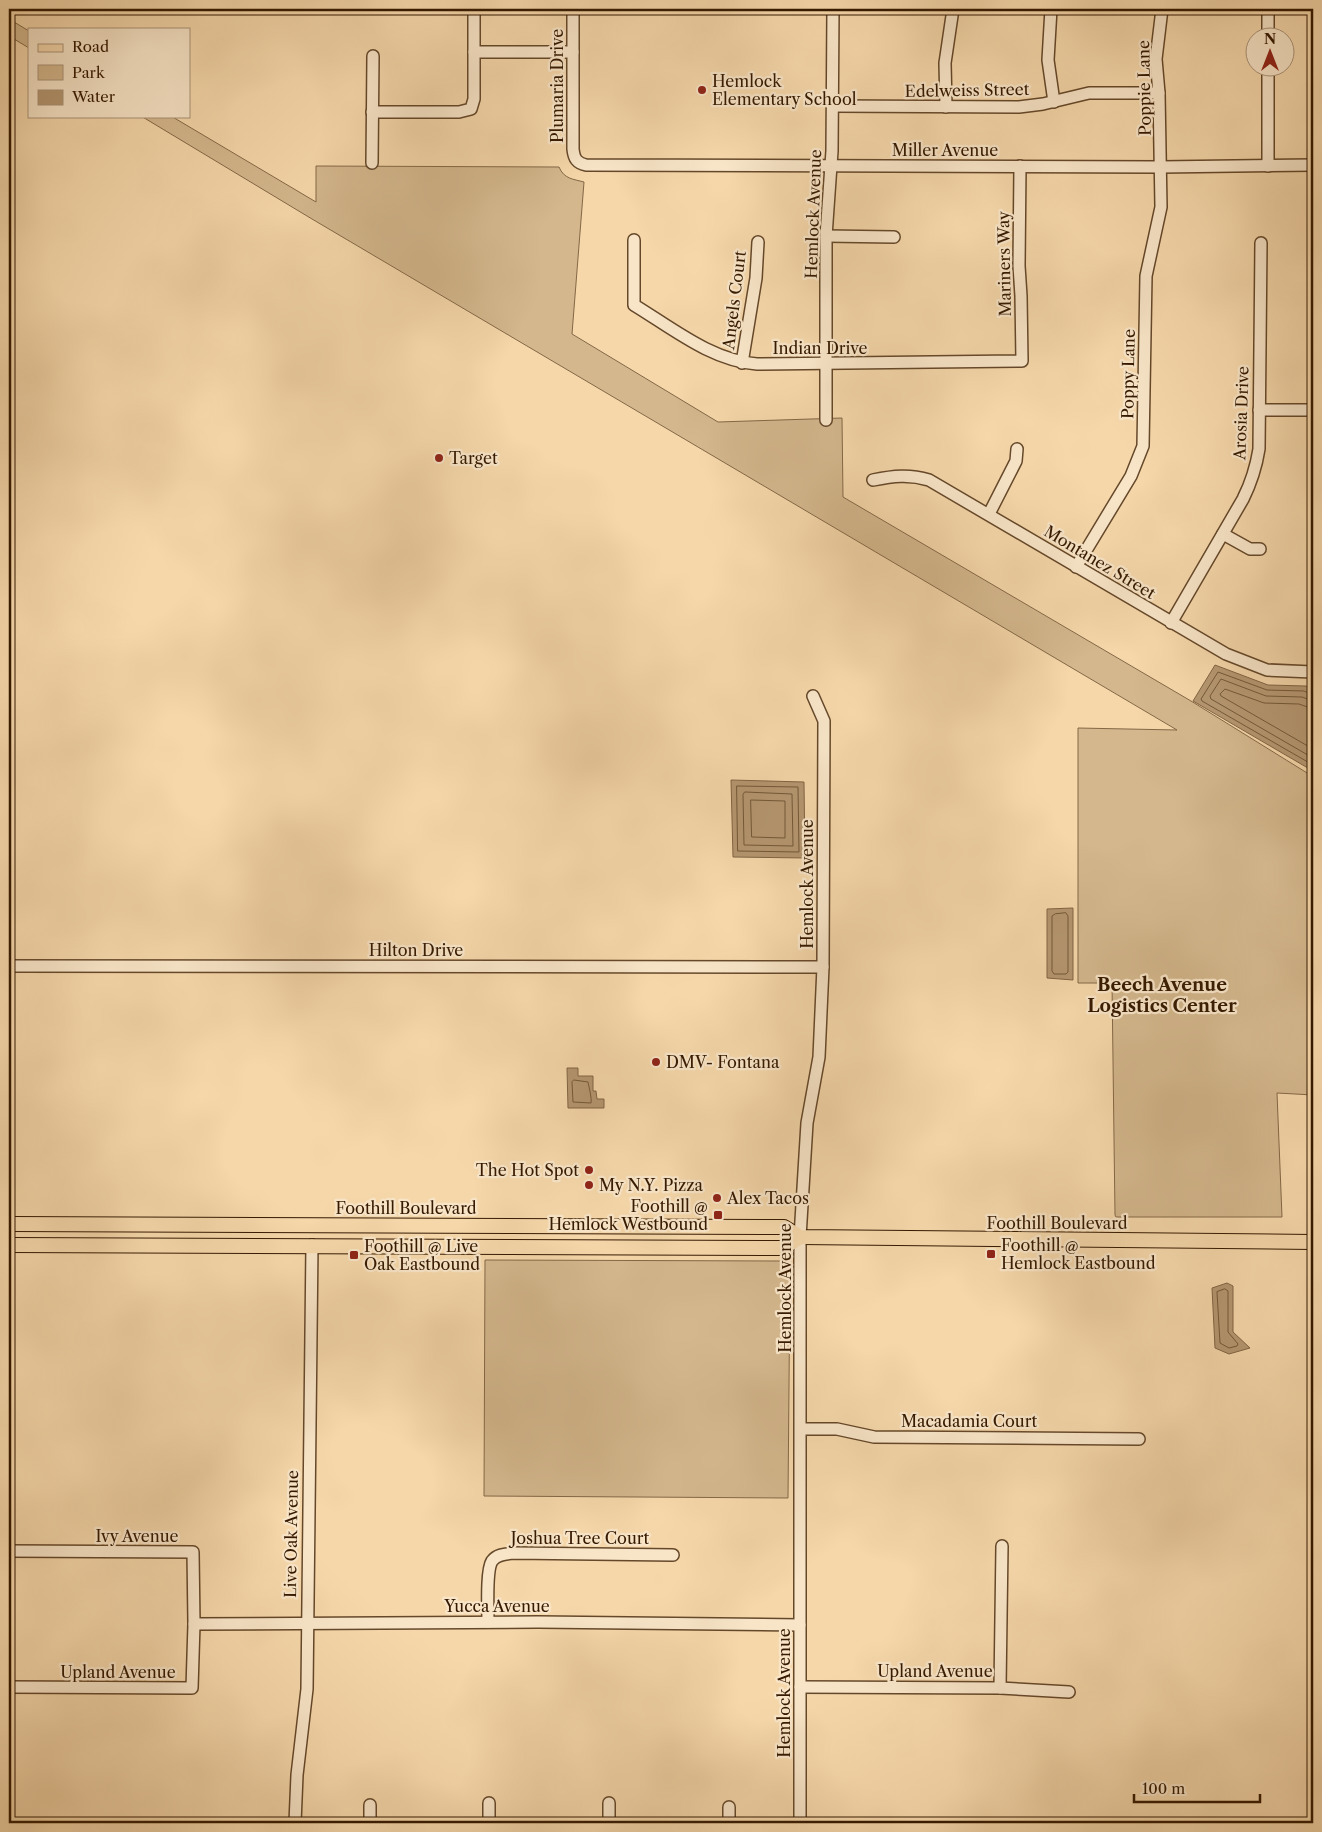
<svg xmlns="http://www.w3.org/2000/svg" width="1322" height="1832" viewBox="0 0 1322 1832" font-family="'Libre Caslon Text',serif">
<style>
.green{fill:#d4b78d;stroke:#846846}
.water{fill:#b49670;stroke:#816443}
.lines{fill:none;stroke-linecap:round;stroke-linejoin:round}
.shore{stroke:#745838;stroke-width:1}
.minor-casing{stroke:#65482a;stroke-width:14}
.major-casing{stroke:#351900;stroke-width:16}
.minor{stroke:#f8e5c8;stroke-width:11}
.major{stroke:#f5d7aa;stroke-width:14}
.poi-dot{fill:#8f2418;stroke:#f8e5c8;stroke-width:2}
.labels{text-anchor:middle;stroke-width:4.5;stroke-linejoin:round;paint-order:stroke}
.poi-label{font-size:16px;fill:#351900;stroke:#f8e5c8;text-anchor:start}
.street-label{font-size:16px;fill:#351900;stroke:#f8e5c8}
.neighbourhood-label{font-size:18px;font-weight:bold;fill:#351900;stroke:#f8e5c8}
</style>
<rect width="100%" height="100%" fill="#f5d7aa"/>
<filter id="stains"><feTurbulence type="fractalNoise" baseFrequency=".004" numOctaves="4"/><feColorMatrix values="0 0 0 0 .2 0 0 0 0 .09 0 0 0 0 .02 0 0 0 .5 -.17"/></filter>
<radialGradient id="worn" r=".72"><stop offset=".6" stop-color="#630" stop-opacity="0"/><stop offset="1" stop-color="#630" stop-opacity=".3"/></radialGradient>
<g class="green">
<polygon points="9,19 29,31 29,48 9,36"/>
<path d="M141 116H171L316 202V166L559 167C564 179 573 179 584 182L572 334 718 422 842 418 843 497 1191 701 1312 776 1313 793V1095L1277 1093 1282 1217H1116L1115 1215 1112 983H1078V728L1177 730 312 219Z"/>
<polygon points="485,1260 781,1261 790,1272 788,1498 484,1496"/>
</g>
<g class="water">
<polygon points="1215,665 1268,685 1306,686 1313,691 1313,771 1193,701"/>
<polygon points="731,780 804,782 805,858 733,857"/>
<polygon points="1073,908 1073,980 1047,978 1047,909"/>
<polygon points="567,1068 578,1068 578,1076 593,1076 593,1091 596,1091 597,1099 604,1099 604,1108 568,1108"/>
<polygon points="1227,1283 1233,1286 1233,1332 1250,1348 1229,1354 1215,1348 1212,1288"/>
</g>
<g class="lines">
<g class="shore">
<polyline points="1313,695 1304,691 1267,690 1218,672 1201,699 1202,701 1313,765"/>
<polyline points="1313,701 1302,697 1266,696 1221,679 1210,696 1211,699 1313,758"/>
<polyline points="1313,709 1299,704 1264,703 1225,689 1220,694 1221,696 1313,749"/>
<polygon points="737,786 798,787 799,852 738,851"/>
<polygon points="745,792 792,794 793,846 744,845 743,795"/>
<polygon points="751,800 785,801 785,838 752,837"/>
<polygon points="1066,913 1068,916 1068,972 1066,974 1054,974 1052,971 1052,916 1055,914"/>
<path d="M574 1080 588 1082C589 1087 592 1099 591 1103L573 1102 572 1082Z"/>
<polygon points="1225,1289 1228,1291 1228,1332 1238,1344 1237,1346 1229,1348 1220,1343 1217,1292"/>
</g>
<g class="minor-casing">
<g id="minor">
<path d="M573 9V149C574 159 577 163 586 165L1161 167 1313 165"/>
<polyline points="1051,9 1048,60 1054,102"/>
<polyline points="1268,9 1268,38"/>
<polyline points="474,52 573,52"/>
<polyline points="1268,68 1268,166"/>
<polyline points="833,106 1019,107 1043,104 1089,93 1159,93"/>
<polyline points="946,107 945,63 953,9"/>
<polyline points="372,112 459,112 471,109 474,99 474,9"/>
<polyline points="372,163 373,56"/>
<polyline points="826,236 894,237"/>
<path d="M634 240V305C672 328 712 361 757 364L1022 361 1021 296 1019 266 1020 166"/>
<polyline points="742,363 756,278 758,242"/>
<polyline points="1259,410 1313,410"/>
<polyline points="826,420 826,236 832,151 833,9"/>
<path d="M873 480C893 476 909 474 929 480L1226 654 1267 670 1313 672"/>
<polyline points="989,514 1016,461 1017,449"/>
<polyline points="1223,534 1250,549 1260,549"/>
<polyline points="1076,567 1131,476 1143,446 1146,276 1161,207 1159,93 1156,59 1162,9"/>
<path d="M1171 623 1243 499C1251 483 1256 468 1259 449L1261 243"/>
<polyline points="9,966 823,967"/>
<polyline points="801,1429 837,1429 874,1437 1139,1439"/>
<polyline points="9,1551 193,1552 194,1624 192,1688 9,1687"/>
<path d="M488 1622C488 1610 486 1570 492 1561 497 1554 506 1554 514 1553L673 1555"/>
<polyline points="194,1624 538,1622 800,1625"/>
<polyline points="800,1687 1000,1688 1069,1692"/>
<polyline points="1000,1688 1002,1546"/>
<polyline points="489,1803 489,1823"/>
<polyline points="609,1803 609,1823"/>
<polyline points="729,1807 729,1823"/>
<polyline points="295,1823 297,1775 307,1689 312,1245"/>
<polyline points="370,1823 370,1805"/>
<polyline points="800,1823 800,1237 807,1123 819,1057 823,967 824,721 813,696"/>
</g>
</g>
<g class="major-casing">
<g id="major">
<polyline points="9,1224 784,1227 800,1237 1313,1242"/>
<polyline points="9,1245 783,1248 800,1237"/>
</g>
</g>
<use href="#minor" class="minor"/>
<use href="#major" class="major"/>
</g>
<g class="poi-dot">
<circle cx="702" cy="90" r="5"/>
<circle cx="439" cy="458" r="5"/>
<circle cx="656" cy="1062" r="5"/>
<circle cx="589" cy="1170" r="5"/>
<circle cx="589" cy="1185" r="5"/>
<circle cx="717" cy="1198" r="5"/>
<rect x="713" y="1210" width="10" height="10" rx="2.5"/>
<rect x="986" y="1249" width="10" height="10" rx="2.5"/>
<rect x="349" y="1250" width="10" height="10" rx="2.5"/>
</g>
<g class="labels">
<g class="poi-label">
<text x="712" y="87">Hemlock<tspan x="712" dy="18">Elementary School</tspan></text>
<text x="449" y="464">Target</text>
<text x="666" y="1068">DMV- Fontana</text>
<text x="579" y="1176" text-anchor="end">The Hot Spot</text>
<text x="599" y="1191">My N.Y. Pizza</text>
<text x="727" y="1204">Alex Tacos</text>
<text x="708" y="1212" text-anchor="end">Foothill @<tspan x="708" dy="18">Hemlock Westbound</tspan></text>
<text x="1001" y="1251">Foothill @<tspan x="1001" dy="18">Hemlock Eastbound</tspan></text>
<text x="364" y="1252">Foothill @ Live<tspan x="364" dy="18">Oak Eastbound</tspan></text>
</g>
<g class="street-label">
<text transform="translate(557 86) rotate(-90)" y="6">Plumaria Drive</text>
<text transform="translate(1144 88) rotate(-91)" y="6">Poppie Lane</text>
<text transform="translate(967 90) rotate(-1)" y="6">Edelweiss Street</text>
<text x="945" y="156">Miller Avenue</text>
<text transform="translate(813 214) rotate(-88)" y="6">Hemlock Avenue</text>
<text transform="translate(1004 264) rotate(-91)" y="6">Mariners Way</text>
<text transform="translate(734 300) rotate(-83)" y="6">Angels Court</text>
<text x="820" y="354">Indian Drive</text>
<text transform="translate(1128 374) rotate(-89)" y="6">Poppy Lane</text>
<text transform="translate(1241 413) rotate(-88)" y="6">Arosia Drive</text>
<text transform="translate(1100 562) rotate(31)" y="6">Montanez Street</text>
<text transform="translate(807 884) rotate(-90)" y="6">Hemlock Avenue</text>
<text x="416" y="956">Hilton Drive</text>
<text x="406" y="1214">Foothill Boulevard</text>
<text x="1057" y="1229">Foothill Boulevard</text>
<text transform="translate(785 1288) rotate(-90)" y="6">Hemlock Avenue</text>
<text x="969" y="1427">Macadamia Court</text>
<text transform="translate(291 1534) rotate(-89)" y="6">Live Oak Avenue</text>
<text x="137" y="1542">Ivy Avenue</text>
<text x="580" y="1544">Joshua Tree Court</text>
<text x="497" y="1612">Yucca Avenue</text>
<text x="935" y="1677">Upland Avenue</text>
<text x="118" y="1678">Upland Avenue</text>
<text transform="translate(784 1693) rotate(-90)" y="6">Hemlock Avenue</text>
</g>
<g class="neighbourhood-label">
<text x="1162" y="991">Beech Avenue<tspan x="1162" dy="21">Logistics Center</tspan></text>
</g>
</g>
<rect width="1322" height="1832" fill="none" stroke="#f5d7aa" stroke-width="30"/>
<rect x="10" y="10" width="1302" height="1812" fill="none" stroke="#351900" stroke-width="2.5"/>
<rect x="15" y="15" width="1292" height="1802" fill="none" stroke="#351900"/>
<rect x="28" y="28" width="162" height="90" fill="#f8e5c8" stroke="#aa9378"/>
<rect x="38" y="44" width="25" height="8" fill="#f5d7aa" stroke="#aa9378"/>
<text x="72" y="52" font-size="15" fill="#351900">Road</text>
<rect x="38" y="65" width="25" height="15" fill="#d4b78d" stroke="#aa9378"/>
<text x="72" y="78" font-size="15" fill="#351900">Park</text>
<rect x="38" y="90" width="25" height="15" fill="#b49670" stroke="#aa9378"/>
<text x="72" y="102" font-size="15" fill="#351900">Water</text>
<g transform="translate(1270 52)"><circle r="24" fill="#f8e5c8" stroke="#aa9378"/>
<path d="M0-4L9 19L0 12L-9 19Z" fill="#8f2418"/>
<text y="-8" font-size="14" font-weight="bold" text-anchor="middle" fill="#351900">N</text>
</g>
<path d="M1134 1794v8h126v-8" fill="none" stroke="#351900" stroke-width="2.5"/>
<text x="1142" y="1794" font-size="15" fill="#351900" stroke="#f8e5c8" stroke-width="4" paint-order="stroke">100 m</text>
<rect width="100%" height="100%" filter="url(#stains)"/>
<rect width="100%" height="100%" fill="url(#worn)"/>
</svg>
